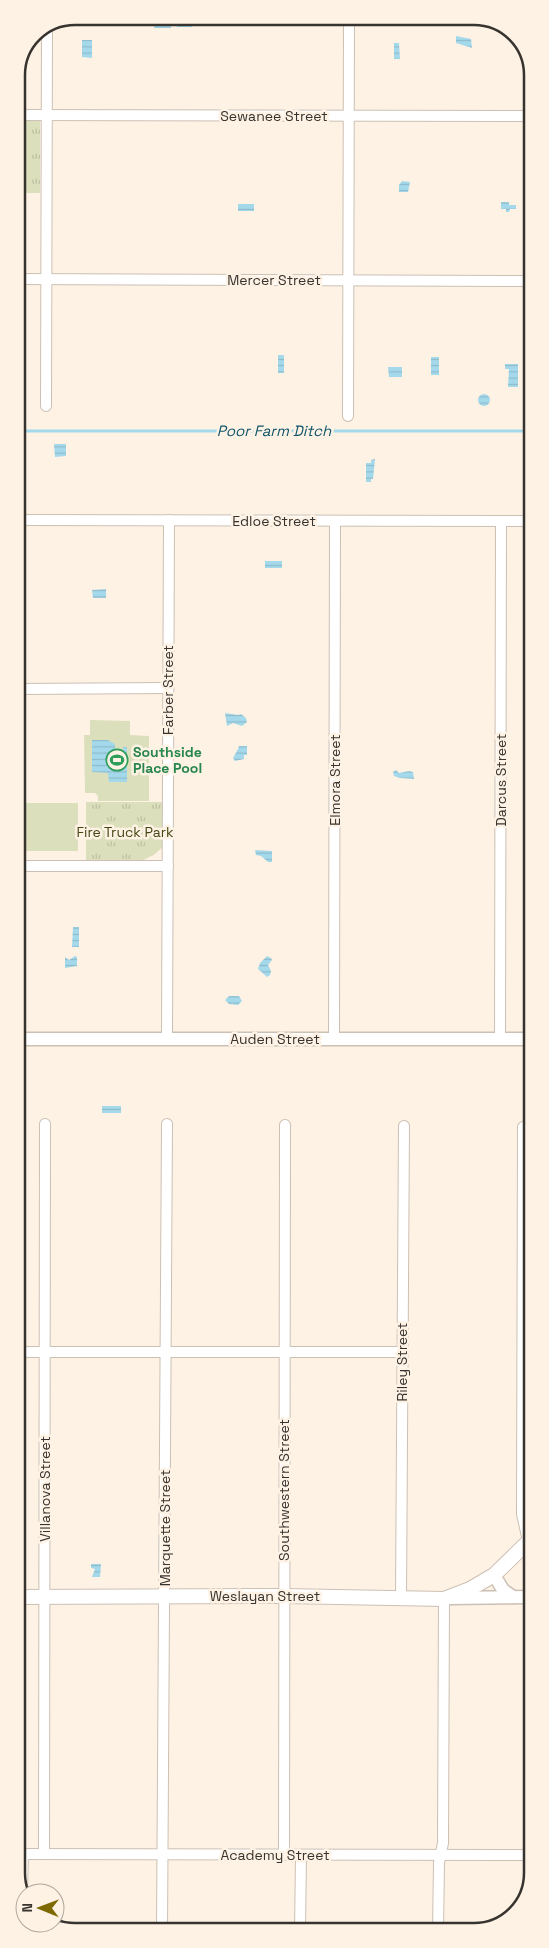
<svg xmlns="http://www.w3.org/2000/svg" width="549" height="1948" viewBox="0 0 549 1948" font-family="'Space Grotesk',sans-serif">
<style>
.grass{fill:#dcdfbc}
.park{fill:url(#park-tufts)}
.water{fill:url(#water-rules)}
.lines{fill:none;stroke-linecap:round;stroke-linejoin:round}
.stream{stroke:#a4d9ec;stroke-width:3}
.minor-casing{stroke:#ccc0b4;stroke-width:12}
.tertiary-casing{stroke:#ccc0b4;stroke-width:15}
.secondary-casing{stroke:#ccc0b4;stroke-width:16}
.minor{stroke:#fff;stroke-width:10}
.tertiary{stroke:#fff;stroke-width:12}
.secondary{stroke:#fff;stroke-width:14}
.labels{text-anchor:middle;stroke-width:5;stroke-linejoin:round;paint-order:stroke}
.street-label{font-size:14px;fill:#37332e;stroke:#fef2e5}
.leisure-label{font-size:14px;font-weight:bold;fill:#27864d;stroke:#fef2e5;text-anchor:start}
.park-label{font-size:14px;fill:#454713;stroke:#fef2e5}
.water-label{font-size:15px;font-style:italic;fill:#0f566a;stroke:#fef2e5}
.rim{fill:none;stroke:#37332e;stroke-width:2.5}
</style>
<defs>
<pattern id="park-tufts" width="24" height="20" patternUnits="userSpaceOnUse" patternTransform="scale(1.25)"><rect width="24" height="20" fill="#dcdfbc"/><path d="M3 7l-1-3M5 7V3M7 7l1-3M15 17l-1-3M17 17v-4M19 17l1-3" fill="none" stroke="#bdc0a2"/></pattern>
<pattern id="water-rules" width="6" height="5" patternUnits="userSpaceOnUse" patternTransform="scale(1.25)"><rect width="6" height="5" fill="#a4d9ec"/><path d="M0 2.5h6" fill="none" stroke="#8ebbcb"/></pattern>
</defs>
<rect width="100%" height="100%" fill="#fef2e5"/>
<g class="grass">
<polygon points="90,720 130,721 130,735 149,736 149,801 98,801 98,796 95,793 85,793 84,735 90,735"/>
<rect x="21" y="803" width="57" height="48"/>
</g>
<g class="park">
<rect x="16" y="121" width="24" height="72"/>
<polygon points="86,802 163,802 164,846 155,854 140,862 86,862"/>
</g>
<g class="water">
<rect x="177" y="18" width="15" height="9"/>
<polygon points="156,20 171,21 171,28 154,28"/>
<polygon points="456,36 471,39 472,48 456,43"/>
<polygon points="82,40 92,40 92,58 82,57"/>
<polygon points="394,43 399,43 400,59 394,59"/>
<polygon points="402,181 410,182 408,192 399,192 399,185"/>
<polygon points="501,202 509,202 509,205 516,205 516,209 510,209 509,212 506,212 506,209 501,209"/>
<rect x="238" y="204" width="16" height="7"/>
<rect x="278" y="355" width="6" height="18"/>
<rect x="431" y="357" width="8" height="18"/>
<polygon points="505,364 518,364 518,387 508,387 509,369 505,369"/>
<polygon points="388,367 402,367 402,377 389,377"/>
<circle cx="484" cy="400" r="6"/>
<polygon points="54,444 66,444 66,456 55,457"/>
<polygon points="375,459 373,479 371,479 371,482 366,482 366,463 371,463 371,460"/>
<rect x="265" y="561" width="17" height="7"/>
<polygon points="106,589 106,598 93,598 92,590"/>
<polygon points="225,713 238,715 241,714 246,718 247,722 242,726 233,723 227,726"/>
<polygon points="92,740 108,740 115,744 115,750 123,750 123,747 127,747 127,782 109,782 108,773 92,772"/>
<polygon points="239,746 247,746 247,755 244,755 244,759 235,761 233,758 238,749"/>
<polygon points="396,770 399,773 409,771 413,772 414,779 400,778 394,776 393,772"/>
<polygon points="255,850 272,851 272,862 268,862 261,856 256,855"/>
<polygon points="73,927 79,927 79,947 72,947"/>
<polygon points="75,956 77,957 77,966 65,968 65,957 69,960"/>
<polygon points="267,956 271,958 272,960 268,965 271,971 270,975 267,977 258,969 260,963"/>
<polygon points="229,996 239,996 242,1001 238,1005 229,1004 225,1000"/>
<rect x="102" y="1106" width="19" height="7"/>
<polygon points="91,1564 101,1564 100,1577 92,1577 95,1569 91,1568"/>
</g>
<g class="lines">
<polyline class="stream" points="16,431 532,431"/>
<g class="minor-casing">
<g id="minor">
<polyline points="16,115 532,116"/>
<polyline points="16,279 532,281"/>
<polyline points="46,406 47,28"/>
<polyline points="348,416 349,17"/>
<polyline points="17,520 532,521"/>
<polyline points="17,689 168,688"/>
<polyline points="17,866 168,866"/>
<polyline points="167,1039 169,520"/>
<polyline points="334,1039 335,521"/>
<polyline points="500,1039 501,521"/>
<polyline points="523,1127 522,1514 528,1541"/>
<polyline points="17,1352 402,1352"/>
<polyline points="401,1597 404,1126"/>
<polyline points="17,1854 533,1855"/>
<polyline points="44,1854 45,1124"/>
<polyline points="284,1855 285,1125"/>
<polyline points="22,1893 23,1854"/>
<polyline points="162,1931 167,1124"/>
<polyline points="300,1931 301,1855"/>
<polyline points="438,1931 439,1863 443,1843 444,1599"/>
</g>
</g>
<g class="tertiary-casing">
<g id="tertiary">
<polyline points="17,1039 532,1039"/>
<polyline points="494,1575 503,1590 513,1597"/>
<polyline points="449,1598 533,1597"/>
</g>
</g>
<g class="secondary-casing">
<polyline id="secondary" points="17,1597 284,1596 444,1599 470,1589 494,1575 533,1537"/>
</g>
<use href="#minor" class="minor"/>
<use href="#tertiary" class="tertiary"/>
<use href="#secondary" class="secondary"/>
</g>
<defs>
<g id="stadium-ring" transform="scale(1.125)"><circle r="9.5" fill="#fef2e5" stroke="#2e9e5b" stroke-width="1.5"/><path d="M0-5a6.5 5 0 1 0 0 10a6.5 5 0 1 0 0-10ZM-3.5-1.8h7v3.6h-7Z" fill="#2e9e5b"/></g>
</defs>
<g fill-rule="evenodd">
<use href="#stadium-ring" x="117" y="760"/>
</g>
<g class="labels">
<g class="street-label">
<text x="274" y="121">Sewanee Street</text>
<text x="274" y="285">Mercer Street</text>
<text x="274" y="526">Edloe Street</text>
<text transform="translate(168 690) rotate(-90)" y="5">Farber Street</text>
<text transform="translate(335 780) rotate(-90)" y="5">Elmora Street</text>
<text transform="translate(501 780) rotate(-90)" y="5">Darcus Street</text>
<text x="275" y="1044">Auden Street</text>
<text transform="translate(402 1362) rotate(-90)" y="5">Riley Street</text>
<text transform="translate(45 1489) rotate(-90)" y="5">Villanova Street</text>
<text transform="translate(284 1490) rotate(-90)" y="5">Southwestern Street</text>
<text transform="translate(165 1528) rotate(-90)" y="5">Marquette Street</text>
<text x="265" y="1601">Weslayan Street</text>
<text x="275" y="1860">Academy Street</text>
</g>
<g class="leisure-label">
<text x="133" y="757">Southside<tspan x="133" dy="16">Place Pool</tspan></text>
</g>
<g class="park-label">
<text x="125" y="837">Fire Truck Park</text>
</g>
<g class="water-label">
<text x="274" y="436">Poor Farm Ditch</text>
</g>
</g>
<path d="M0 0H549V1948H0ZM75 25H474A50 50 0 0 1 524 75V1873A50 50 0 0 1 474 1923H75A50 50 0 0 1 25 1873V75A50 50 0 0 1 75 25Z" fill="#fef2e5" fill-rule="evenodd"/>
<path class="rim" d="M75 25H474A50 50 0 0 1 524 75V1873A50 50 0 0 1 474 1923H75A50 50 0 0 1 25 1873V75A50 50 0 0 1 75 25Z"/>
<g transform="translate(40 1908) rotate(271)"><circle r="24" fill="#fef2e5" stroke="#aea69c"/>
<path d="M0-4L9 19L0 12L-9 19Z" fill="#7e6800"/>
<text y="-8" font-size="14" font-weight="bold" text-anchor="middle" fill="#37332e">N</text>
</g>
</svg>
